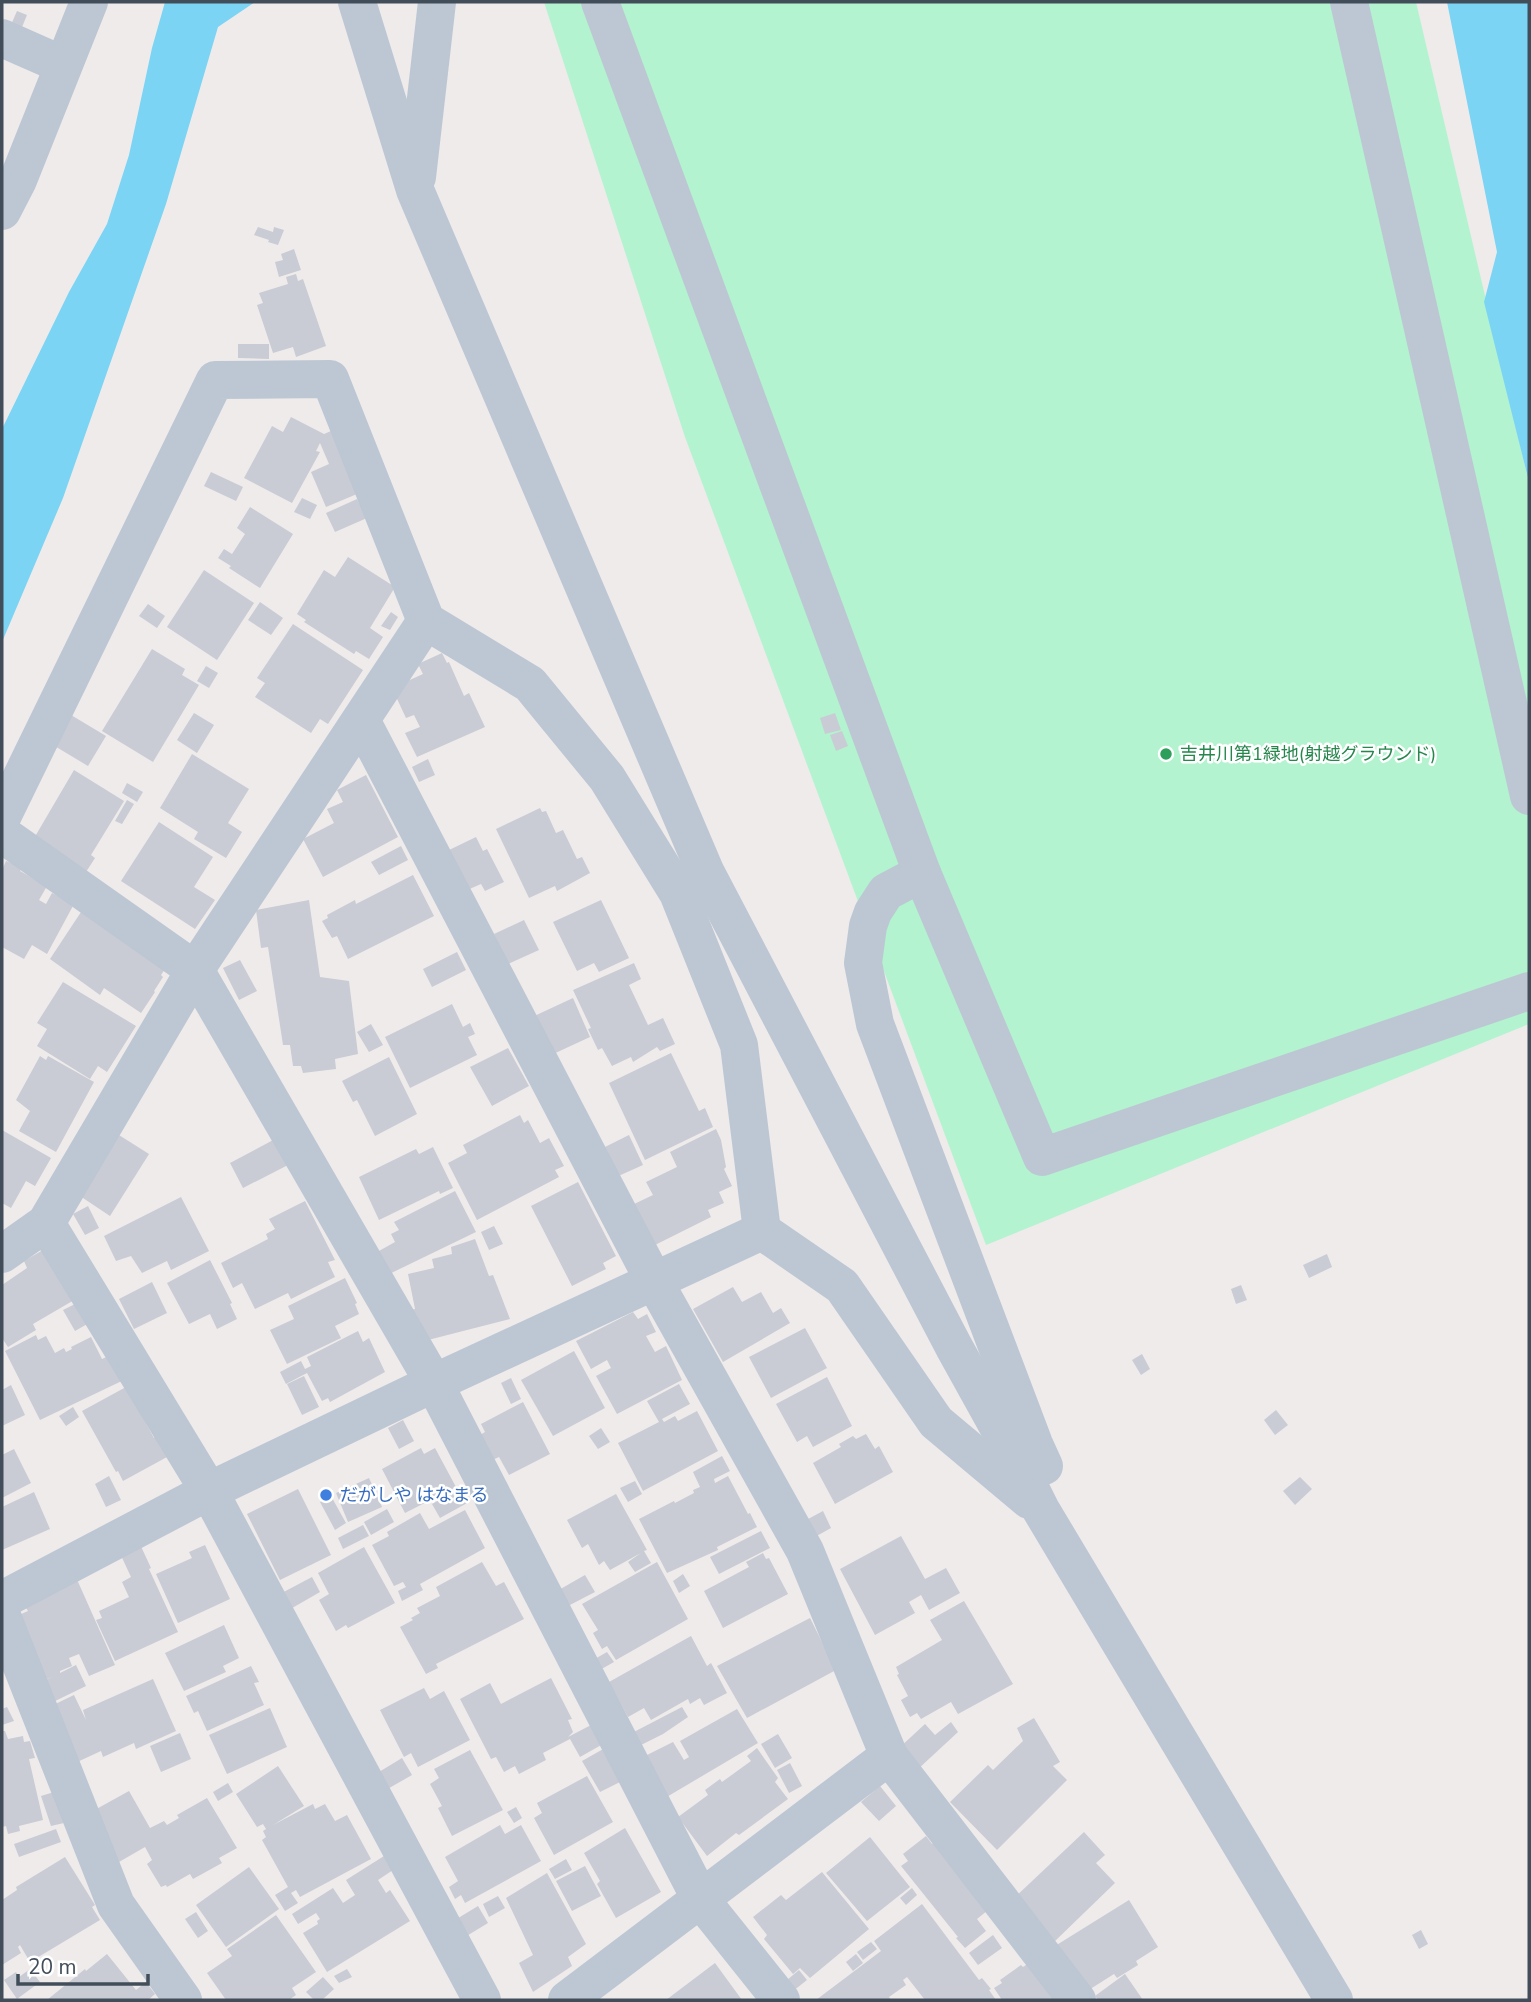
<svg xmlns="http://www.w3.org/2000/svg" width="1531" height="2002" viewBox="0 0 1531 2002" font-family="'Nunito Sans','Noto Sans JP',sans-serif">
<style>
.green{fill:#b3f3cf}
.water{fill:#7bd4f4}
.building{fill:#c9ccd4}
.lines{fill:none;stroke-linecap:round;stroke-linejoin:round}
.minor{stroke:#bdc7d3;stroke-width:38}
.leisure-dot{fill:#2e9e5b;stroke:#fff;stroke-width:2.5}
.shop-dot{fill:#3f7fe0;stroke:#fff;stroke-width:2.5}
.labels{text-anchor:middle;stroke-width:5;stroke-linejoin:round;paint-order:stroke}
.leisure-label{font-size:18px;fill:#27864d;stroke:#fff;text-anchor:start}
.shop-label{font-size:18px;fill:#366cbe;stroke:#fff;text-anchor:start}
</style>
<rect width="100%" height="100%" fill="#efebeb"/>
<polygon class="green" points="544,2 1416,2 1529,483 1529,1024 986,1245 685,437"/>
<g class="water">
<polygon points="165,2 255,2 218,27 166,204 63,498 2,642 2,429 69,292 107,224 129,155 152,48"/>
<polygon points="1447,2 1529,2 1529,482 1484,302 1497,252"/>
</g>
<g class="building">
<polygon points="17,11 27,15 20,32 10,27"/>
<polygon points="258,227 273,232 274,227 284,230 278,245 268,242 269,240 254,235"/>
<polygon points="294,249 301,270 279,277 275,262 283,260 281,254"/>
<polygon points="296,274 298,281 303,279 326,346 296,357 293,347 273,353 257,305 263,303 259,293 288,284 286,277"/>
<polygon points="238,344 269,344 269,359 238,358"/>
<polygon points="291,417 324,434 331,431 357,494 326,507 311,472 329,464 320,443 316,451 320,452 292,503 244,478 272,426 283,432"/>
<polygon points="211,472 243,487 236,501 204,486"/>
<polygon points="302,498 317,505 310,519 294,512"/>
<polygon points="357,499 367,518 335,532 326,513"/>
<polygon points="250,507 293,534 260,588 229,568 231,566 218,558 224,549 232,554 245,534 237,528"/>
<polygon points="348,557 395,587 370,628 383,637 369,659 356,651 354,654 304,622 306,620 297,614 324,570 335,577"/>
<polygon points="204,570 254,603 217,660 167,627"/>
<polygon points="260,602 283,618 271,635 248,620"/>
<polygon points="148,604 165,616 157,628 139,616"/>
<polygon points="391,612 398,617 390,630 381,626"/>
<polygon points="293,624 363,670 328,724 320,719 311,733 255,697 265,683 257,678"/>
<polygon points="152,649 185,669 182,675 199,685 153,762 102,731"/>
<polygon points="442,653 447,663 449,662 464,696 469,693 485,727 417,757 405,733 420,727 414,715 406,718 392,688 423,674 418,664"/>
<polygon points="206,666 218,673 209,688 197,681"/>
<polygon points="194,713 214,725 197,753 177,740"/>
<polygon points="835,713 841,730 825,734 820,718"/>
<polygon points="71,715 106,736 88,766 53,745"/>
<polygon points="842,731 848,746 836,751 830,735"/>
<polygon points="192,754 249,789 228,823 242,832 226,858 194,839 198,832 160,808"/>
<polygon points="428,759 435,775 419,782 412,767"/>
<polygon points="74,770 124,801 91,855 95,858 86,872 33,840"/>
<polygon points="366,775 398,837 323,877 303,839 334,823 327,809 343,802 337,790"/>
<polygon points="127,783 143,792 137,802 122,793"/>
<polygon points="127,800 134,804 122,824 115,821"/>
<polygon points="540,808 542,812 546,811 556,833 563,830 577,859 582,857 590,873 557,891 555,886 529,898 496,829"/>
<polygon points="159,822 213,857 194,887 215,900 195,929 121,881"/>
<polygon points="476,837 483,851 487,849 504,882 485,891 481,884 465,891 445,852"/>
<polygon points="401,846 408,860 379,875 371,862"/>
<polygon points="6,861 22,867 20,871 47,886 39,900 46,904 52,893 74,904 47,954 32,945 24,959 2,947 2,870"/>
<polygon points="413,875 434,916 348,959 337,936 332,938 322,921 328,918 327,915 355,900 356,904"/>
<polygon points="309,900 320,977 349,981 358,1054 335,1059 336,1069 303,1073 301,1066 293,1066 290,1045 283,1045 268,947 261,948 256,910"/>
<polygon points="601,900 629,958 599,972 594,963 577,971 553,922"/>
<polygon points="83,909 165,969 161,975 163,977 154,991 155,992 141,1013 104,988 100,995 50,959"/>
<polygon points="524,920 539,950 508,964 494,934"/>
<polygon points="457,952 466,970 432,987 423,969"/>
<polygon points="240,960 257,991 239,1000 223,968"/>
<polygon points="634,963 641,979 629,985 648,1025 663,1018 675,1044 660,1051 657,1047 633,1062 631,1057 612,1066 602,1048 598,1050 588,1029 591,1028 573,990"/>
<polygon points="63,982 136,1026 107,1072 98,1066 90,1079 37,1046 47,1029 37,1023"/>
<polygon points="573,998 590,1037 549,1056 530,1018"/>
<polygon points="452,1004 463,1027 470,1023 475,1034 468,1037 477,1055 410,1088 385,1037"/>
<polygon points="371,1024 383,1045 369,1052 357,1032"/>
<polygon points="508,1048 529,1086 492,1106 470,1067"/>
<polygon points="671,1053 699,1111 705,1108 713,1127 645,1160 609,1083"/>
<polygon points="40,1056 46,1060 48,1056 94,1082 56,1152 19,1131 30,1111 16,1100"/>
<polygon points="389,1057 417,1114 375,1136 357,1100 353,1102 342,1081"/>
<polygon points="520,1115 524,1123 528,1120 540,1143 549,1138 564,1166 555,1170 559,1177 477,1220 448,1163 467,1153 463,1145"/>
<polygon points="716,1129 721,1140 726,1167 724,1169 732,1186 719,1192 724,1203 708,1210 711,1217 653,1246 632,1205 653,1195 646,1182 677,1167 670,1152"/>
<polygon points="2,1130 51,1158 35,1186 26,1181 11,1208 2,1203"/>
<polygon points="111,1130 149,1154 110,1216 71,1190"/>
<polygon points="629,1135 643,1165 614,1178 601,1149"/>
<polygon points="275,1139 288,1165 243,1188 230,1163"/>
<polygon points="433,1147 453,1188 440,1194 439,1191 379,1220 359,1177 416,1149 419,1154"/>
<polygon points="578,1182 616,1256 603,1263 606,1269 572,1286 531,1206"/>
<polygon points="455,1191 476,1232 381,1278 370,1256 395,1242 391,1234 399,1230 394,1222"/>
<polygon points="181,1197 209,1251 171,1270 167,1261 142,1273 131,1256 116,1261 104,1236"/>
<polygon points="305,1201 335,1260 328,1262 335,1277 291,1299 288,1293 255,1309 242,1283 233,1288 221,1263 268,1239 266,1234 275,1229 269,1219"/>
<polygon points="88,1206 99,1228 85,1235 73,1214"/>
<polygon points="494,1226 503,1244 489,1250 481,1232"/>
<polygon points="475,1239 489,1276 493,1275 510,1319 428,1340 410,1310 415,1309 408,1274 434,1268 432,1259 452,1254 451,1247"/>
<polygon points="43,1250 81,1296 33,1324 36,1330 8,1347 2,1338 2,1285 27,1268 24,1261"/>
<polygon points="1327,1254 1332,1267 1309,1278 1303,1265"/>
<polygon points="210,1260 232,1303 230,1304 237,1319 217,1329 210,1314 189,1324 167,1283"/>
<polygon points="345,1278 357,1303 355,1304 359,1314 335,1326 341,1338 287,1364 270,1330 294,1319 288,1306"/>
<polygon points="152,1282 167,1313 134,1329 119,1299"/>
<polygon points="1241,1285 1247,1300 1236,1304 1231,1289"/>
<polygon points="733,1287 742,1302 761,1292 773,1313 781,1308 790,1323 723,1362 693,1309"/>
<polygon points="79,1302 89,1323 75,1331 63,1310"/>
<polygon points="633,1312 638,1319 647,1314 656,1332 646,1336 655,1352 666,1346 682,1380 617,1414 596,1376 611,1368 607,1360 591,1369 576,1341"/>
<polygon points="805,1328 827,1368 771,1398 749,1357"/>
<polygon points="358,1331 363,1342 369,1338 385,1372 330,1402 328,1398 322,1401 307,1373 286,1384 280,1372 301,1361 305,1369 311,1366 307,1357"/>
<polygon points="36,1335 38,1340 46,1336 55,1353 64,1348 66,1352 72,1349 71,1347 91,1337 102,1359 113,1354 126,1379 40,1420 5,1351"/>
<polygon points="574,1351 605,1408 553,1436 521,1380"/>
<polygon points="1142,1354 1150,1369 1141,1375 1132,1360"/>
<polygon points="304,1376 319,1407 302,1415 287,1384"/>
<polygon points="827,1377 852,1426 813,1447 807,1436 797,1442 776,1404"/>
<polygon points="511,1378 521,1399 511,1404 501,1383"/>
<polygon points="679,1384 690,1404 662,1419 664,1422 675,1416 678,1421 697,1411 718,1451 643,1491 618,1443 659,1422 647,1401"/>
<polygon points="11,1385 25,1415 2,1426 2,1390"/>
<polygon points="126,1387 154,1438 156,1436 167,1457 123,1481 118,1471 116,1472 82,1411"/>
<polygon points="523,1402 550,1454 509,1475 499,1457 488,1462 475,1438 485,1432 481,1424"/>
<polygon points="73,1407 79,1417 66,1426 59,1416"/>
<polygon points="1276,1410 1288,1425 1275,1435 1264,1420"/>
<polygon points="403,1420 414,1441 399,1449 388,1428"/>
<polygon points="601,1428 610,1442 598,1449 589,1436"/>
<polygon points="866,1434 875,1449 879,1446 893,1472 835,1504 813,1463 841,1447 839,1444 853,1436 856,1439"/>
<polygon points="421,1448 424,1454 435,1448 456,1487 405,1513 382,1469"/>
<polygon points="14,1449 31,1483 2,1498 2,1455"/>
<polygon points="722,1456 730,1471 714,1479 715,1483 728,1476 748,1514 750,1513 757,1527 717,1547 718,1550 667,1573 639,1519 674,1501 675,1503 694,1493 693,1490 700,1487 693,1472"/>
<polygon points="109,1476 121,1500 106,1507 95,1484"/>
<polygon points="1300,1477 1312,1489 1295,1505 1283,1491"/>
<polygon points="369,1478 382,1507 348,1522 336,1493"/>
<polygon points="635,1481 642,1494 628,1502 620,1488"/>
<polygon points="461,1488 469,1502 440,1518 432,1504"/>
<polygon points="298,1489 331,1555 280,1580 247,1514"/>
<polygon points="34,1492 50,1529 2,1550 2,1507"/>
<polygon points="616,1494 647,1550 644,1551 651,1563 635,1572 628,1562 641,1553 610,1570 604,1561 599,1565 588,1544 582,1548 567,1520"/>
<polygon points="331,1496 346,1523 335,1530 320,1502"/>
<polygon points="387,1509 394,1522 371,1535 364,1522"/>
<polygon points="465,1510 485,1548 420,1584 423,1590 402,1601 398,1591 406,1587 403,1582 394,1586 372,1545 389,1536 387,1532 420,1513 429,1529"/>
<polygon points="823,1511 831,1528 804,1543 795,1526"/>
<polygon points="363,1525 369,1536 343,1549 338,1538"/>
<polygon points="761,1531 770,1548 719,1574 710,1557"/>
<polygon points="901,1536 925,1579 946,1568 960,1593 929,1610 921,1595 909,1602 915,1613 875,1635 840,1569"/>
<polygon points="138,1540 151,1568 149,1569 178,1632 115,1661 96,1620 102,1618 99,1611 129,1597 122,1582 131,1577 118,1549"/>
<polygon points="205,1545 230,1599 178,1623 156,1574 192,1558 189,1552"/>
<polygon points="364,1547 395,1603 348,1628 346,1625 336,1631 319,1600 329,1594 318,1573"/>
<polygon points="763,1553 766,1559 769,1558 788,1594 723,1628 704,1591 749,1567 746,1562"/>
<polygon points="482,1562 496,1586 504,1582 524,1619 436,1664 438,1668 426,1674 400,1627 413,1620 411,1618 420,1613 417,1608 440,1596 436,1587"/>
<polygon points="657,1562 688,1619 616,1660 607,1646 602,1649 593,1633 598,1630 582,1604"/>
<polygon points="683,1574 690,1586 679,1593 673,1581"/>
<polygon points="75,1575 115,1665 89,1676 79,1654 69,1658 72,1666 60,1671 60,1673 76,1665 86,1686 49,1704 39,1683 52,1677 42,1681 12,1618 28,1611 25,1606"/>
<polygon points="585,1575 595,1592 566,1607 557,1591"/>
<polygon points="312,1577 320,1592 287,1611 278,1595"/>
<polygon points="964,1601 1013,1684 958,1714 951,1702 921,1719 917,1713 910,1717 901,1700 908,1696 897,1675 899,1674 896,1667 942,1640 930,1620"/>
<polygon points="810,1618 836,1670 747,1718 717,1666"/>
<polygon points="224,1625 239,1658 223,1666 226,1672 184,1691 165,1653"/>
<polygon points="691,1636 707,1666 711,1663 727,1693 704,1705 700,1698 690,1704 688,1699 651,1720 644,1708 628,1717 609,1682"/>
<polygon points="607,1652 614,1662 598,1671 593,1660"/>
<polygon points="251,1666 259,1682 254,1683 264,1705 207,1731 198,1711 194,1713 186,1696"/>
<polygon points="551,1678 572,1719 568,1720 573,1732 568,1737 593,1724 603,1744 580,1757 570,1739 543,1753 546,1760 519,1774 515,1766 504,1772 496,1757 491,1759 460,1699 490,1683 501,1704"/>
<polygon points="153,1679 176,1731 136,1749 134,1743 103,1757 101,1751 75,1763 49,1707 74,1695 86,1720 83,1710"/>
<polygon points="424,1688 430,1699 444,1691 470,1740 418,1767 411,1753 404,1757 380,1710"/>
<polygon points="7,1707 14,1721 2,1725 2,1709"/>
<polygon points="682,1707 688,1717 663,1734 637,1747 630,1734"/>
<polygon points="270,1708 287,1747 227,1774 209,1735"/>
<polygon points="737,1709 758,1743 665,1798 643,1757 673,1742 684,1760 689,1757 680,1741"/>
<polygon points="1034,1718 1060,1762 1053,1766 1067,1780 997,1850 950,1802 988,1765 993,1770 1023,1741 1017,1728"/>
<polygon points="951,1722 958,1732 917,1770 898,1749 925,1724 935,1735"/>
<polygon points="2,1731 5,1731 8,1739 23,1736 24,1742 30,1741 35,1758 29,1759 43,1820 19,1826 20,1831 8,1834 6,1826 2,1827"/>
<polygon points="180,1733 191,1759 161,1772 150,1746"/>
<polygon points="778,1734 792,1758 775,1768 761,1744"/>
<polygon points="605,1748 624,1780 600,1792 582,1761"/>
<polygon points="757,1748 778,1778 775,1782 788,1799 739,1835 736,1833 707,1856 678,1817 708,1795 705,1790 720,1779 722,1782 751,1761 747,1756"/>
<polygon points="470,1750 503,1810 452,1836 438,1808 442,1806 430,1784 439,1778 434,1769"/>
<polygon points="402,1758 412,1775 384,1791 374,1775"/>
<polygon points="790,1763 802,1786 789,1793 777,1770"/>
<polygon points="278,1766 304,1806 273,1825 313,1804 315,1809 325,1804 335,1821 347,1815 371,1859 300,1897 296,1890 291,1893 298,1903 285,1911 275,1895 288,1887 262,1840 266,1837 263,1831 266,1829 263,1824 257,1827 236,1794"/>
<polygon points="587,1776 613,1822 554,1855 534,1818 542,1813 537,1803"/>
<polygon points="228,1783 233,1792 218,1801 213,1792"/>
<polygon points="880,1786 896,1806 879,1821 861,1802"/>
<polygon points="129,1791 150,1828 164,1821 167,1825 179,1818 177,1815 207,1798 237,1848 219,1858 222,1863 193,1879 190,1874 167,1887 166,1885 161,1887 147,1864 152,1860 145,1847 119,1862 91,1812"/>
<polygon points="54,1792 64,1823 51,1826 41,1796"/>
<polygon points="516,1807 522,1818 514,1823 507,1812"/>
<polygon points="500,1825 505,1834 521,1825 541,1861 465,1903 461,1895 455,1899 449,1887 458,1881 445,1857"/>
<polygon points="625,1828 661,1892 616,1918 597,1884 600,1881 584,1853"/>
<polygon points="56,1829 61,1842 19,1857 14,1844"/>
<polygon points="1084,1832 1105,1855 1096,1863 1115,1883 1054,1942 1013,1899"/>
<polygon points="926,1836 932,1844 935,1842 993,1906 977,1919 986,1931 965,1948 956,1938 958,1937 901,1866 908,1861 903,1854"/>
<polygon points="870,1837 910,1887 867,1921 826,1873"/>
<polygon points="384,1856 393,1870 378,1880 386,1893 390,1890 410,1921 327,1972 303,1933 318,1924 317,1921 320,1919 316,1913 298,1924 292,1914 333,1888 343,1903 355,1895 346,1880"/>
<polygon points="65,1857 95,1905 92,1907 100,1920 30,1962 20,1945 18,1947 21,1953 2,1965 2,1900 17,1890 16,1887"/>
<polygon points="566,1859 572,1870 555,1879 549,1869"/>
<polygon points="585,1866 601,1896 572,1911 556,1881"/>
<polygon points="249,1867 279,1909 226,1947 196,1905"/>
<polygon points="822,1872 869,1929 810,1978 800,1968 793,1974 764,1939 767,1935 753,1917 781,1895 786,1900"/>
<polygon points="547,1873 586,1944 568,1957 572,1966 533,1992 519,1963 533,1955 506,1898"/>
<polygon points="912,1888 917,1895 906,1905 900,1898"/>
<polygon points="498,1896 505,1908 489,1917 483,1904"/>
<polygon points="1129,1900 1158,1947 1136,1961 1138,1965 1117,1978 1114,1974 1084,1993 1055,1946"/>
<polygon points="922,1904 979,1980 982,1978 991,1989 989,1990 996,2000 925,2000 907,1977 903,1980 906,1985 889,1997 891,2000 816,2000 881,1951 874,1941"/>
<polygon points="478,1906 488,1923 465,1937 455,1920"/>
<polygon points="196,1912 208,1931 198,1938 185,1919"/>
<polygon points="276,1915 316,1972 292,1988 296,1995 289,2000 226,2000 207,1973 232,1956 227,1949"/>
<polygon points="1421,1930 1428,1944 1419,1949 1412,1935"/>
<polygon points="993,1935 1002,1948 978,1965 969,1953"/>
<polygon points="871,1942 877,1949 863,1960 857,1952"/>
<polygon points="107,1954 136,1990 146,1982 155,1994 148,2000 47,2000 85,1969 86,1971"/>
<polygon points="856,1954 863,1963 853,1971 846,1962"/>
<polygon points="1035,1959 1065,2000 1002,2000 994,1988 1002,1983 1000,1980 1021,1965 1023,1967"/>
<polygon points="715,1963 742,2000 666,2000"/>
<polygon points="30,1969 40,1982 17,1999 4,1980 16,1972 19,1977"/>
<polygon points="347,1969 352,1977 339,1983 334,1976"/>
<polygon points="799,1970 807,1980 783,1999 775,1990"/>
<polygon points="1125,1974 1143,2000 1098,2000 1095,1996"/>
<polygon points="323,1977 334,1989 322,2000 314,2000 306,1992"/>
</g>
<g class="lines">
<g class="minor">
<polyline points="357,2 415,190 705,871 954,1347 1010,1448 1041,1510 1334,2000"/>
<polyline points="600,2 922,873 1042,1157 1529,991"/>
<polyline points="1349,2 1529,796"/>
<polyline points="2,38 63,65"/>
<polyline points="417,177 437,2"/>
<polyline points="2,211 18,180 89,2"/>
<polyline points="361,720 654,1281 805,1551 889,1756 1077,2000"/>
<polyline points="2,817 215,380 330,379 426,621 530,684 607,778 678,893 739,1045 762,1231"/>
<polyline points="2,834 195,970 434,1383 701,1900 781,2000"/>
<polyline points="922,873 886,892 873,912 868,926 863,963 875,1024 1034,1444 1044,1466"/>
<polyline points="46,1223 209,1491 482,2000"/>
<polyline points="2,1254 46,1223 195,970 426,621"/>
<polyline points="2,1600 209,1491 434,1383 762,1231 842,1286 936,1422 1029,1500"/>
<polyline points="2,1616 116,1905 183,2000"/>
<polyline points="567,2000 889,1756"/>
</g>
</g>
<circle class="leisure-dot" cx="1166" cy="754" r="7"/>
<circle class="shop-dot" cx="326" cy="1495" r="7"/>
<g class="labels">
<g class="leisure-label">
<text x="1180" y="760">吉井川第1緑地(射越グラウンド)</text>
</g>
<g class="shop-label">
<text x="340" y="1501">だがしや はなまる</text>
</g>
</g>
<rect width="1531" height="2002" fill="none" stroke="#424d5a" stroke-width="7"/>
<path d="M18 1974v10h130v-10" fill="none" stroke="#424d5a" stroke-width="3.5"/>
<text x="28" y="1974" font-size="21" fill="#424d5a" stroke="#ffffff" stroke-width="5" paint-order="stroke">20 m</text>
</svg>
